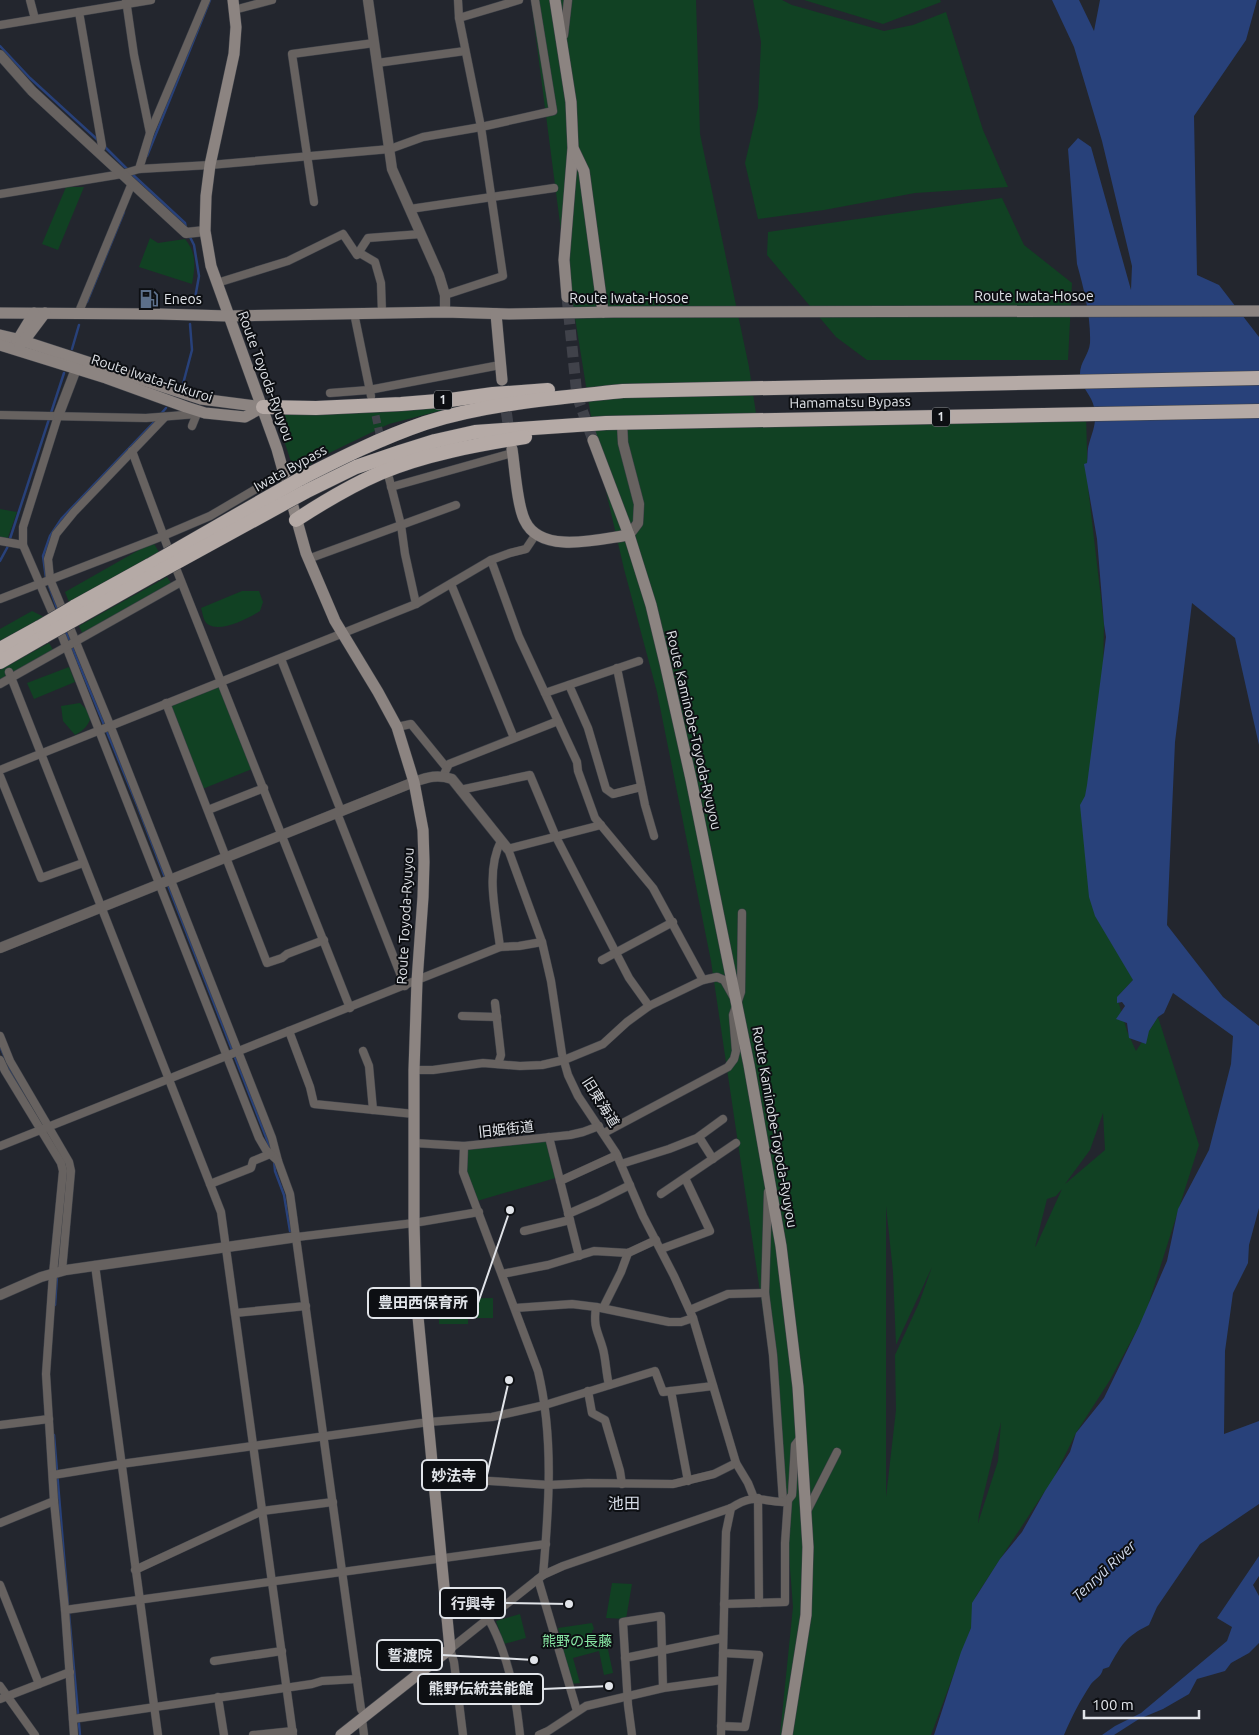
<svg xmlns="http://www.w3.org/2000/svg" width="1259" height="1735" viewBox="0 0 1259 1735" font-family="Ubuntu,'Noto Sans JP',sans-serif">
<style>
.green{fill:#114123;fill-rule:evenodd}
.water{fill:#28417a}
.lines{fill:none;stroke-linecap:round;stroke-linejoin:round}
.stream{stroke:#28417a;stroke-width:2.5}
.minor-tunnel{stroke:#40424a;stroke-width:8;stroke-dasharray:8 4;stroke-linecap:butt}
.secondary-tunnel{stroke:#40424a;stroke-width:11;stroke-dasharray:11 5.5;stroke-linecap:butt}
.minor-casing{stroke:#3e4148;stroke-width:9}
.tertiary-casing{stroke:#3e4148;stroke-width:11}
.secondary-casing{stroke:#3e4148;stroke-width:12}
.trunk-casing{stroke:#3e4148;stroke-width:15}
.minor{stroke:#676260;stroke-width:8}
.tertiary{stroke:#676260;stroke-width:10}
.secondary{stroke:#8c8481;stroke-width:11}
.trunk{stroke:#b5aaa6;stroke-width:14}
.trunk-bridge-casing{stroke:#3e4148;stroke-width:15;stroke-linecap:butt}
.trunk-bridge{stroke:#b5aaa6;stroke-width:14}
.labels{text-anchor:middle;stroke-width:4;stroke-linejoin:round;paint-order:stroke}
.shield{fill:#0d0f13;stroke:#a1a4a9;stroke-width:1}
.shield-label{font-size:12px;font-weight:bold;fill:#e1e4e9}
.street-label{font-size:14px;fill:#e1e4e9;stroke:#0d0f13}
.poi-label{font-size:14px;fill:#e1e4e9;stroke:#0d0f13;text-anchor:start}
.park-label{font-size:14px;fill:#89e9a5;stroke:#0d0f13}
.water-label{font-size:15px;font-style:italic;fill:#d5def0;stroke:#0d0f13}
.quarter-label{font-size:16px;fill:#d8dde8;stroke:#0d0f13}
.leader{fill:none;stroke:#e1e4e9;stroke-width:2}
.callout-dot{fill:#e1e4e9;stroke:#0d0f13;stroke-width:2}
.callout{fill:#0d0f13;stroke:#e1e4e9;stroke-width:2}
.callout-label{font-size:15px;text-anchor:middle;font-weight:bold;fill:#e1e4e9}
</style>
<rect width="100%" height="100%" fill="#23262e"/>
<g class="green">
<path d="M531 0H696L700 134 749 367 757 420 1086 414 1088 487 1104 624 1103 674 1082 826 1133 980 1117 997 1127 1031 1136 1051 1158 1017 1199 1145 1145 1315 1110 1380 1076 1433 1050 1486 1045 1491 976 1596 971 1628 931 1735H780L793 1607 778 1413 711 961 657 692 624 569 596 448 561 231ZM1103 1113 1105 1150 1065 1184 1090 1150ZM1062 1189 1036 1246 1035 1247 1047 1199 1056 1196ZM886 1206 893 1272 896 1345 932 1267 919 1303 895 1355 896 1410 886 1497ZM1001 1422 998 1461 978 1523 979 1514Z"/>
<polygon points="753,0 782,0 792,5 884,31 913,25 946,12 983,130 1008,187 915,193 824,210 758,219 745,163 758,107 761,42"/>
<polygon points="804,0 940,0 941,2 883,24"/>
<polygon points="66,187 84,187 58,250 42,244"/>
<polygon points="1002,198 1024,245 1072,283 1068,360 867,360 836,337 767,255 768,232"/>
<path d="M150 238 158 243 185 239C197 253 195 267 192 284L139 267Z"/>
<polygon points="470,403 389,424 325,455 295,474 277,419 279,415"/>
<polygon points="0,509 17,512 7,540 0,539"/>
<polygon points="153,542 159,552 69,602 65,592"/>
<polygon points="167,577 173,586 84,637 79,626"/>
<path d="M242 591H259L263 602 260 611C249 618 222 632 209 625 203 622 203 614 201 608Z"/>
<polygon points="32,611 44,617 0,641 0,629"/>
<polygon points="49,643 55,653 0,683 0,670"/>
<polygon points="69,667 75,682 34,699 27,683"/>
<polygon points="223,685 252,769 200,790 166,703"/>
<path d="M80 703 92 715C88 725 85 730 75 735L63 721 61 706Z"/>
<polygon points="549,1137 559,1177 477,1201 464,1173 464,1146"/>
<polygon points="493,1298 493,1318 468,1318 468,1324 439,1324 439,1299"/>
<polygon points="612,1583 632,1584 626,1619 606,1618"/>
<polygon points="520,1614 526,1638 504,1644 496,1621"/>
<polygon points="592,1623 594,1629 592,1631 595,1642 606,1640 613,1673 604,1675 599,1651 573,1658 580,1683 571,1684 558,1628"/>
</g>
<g class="water">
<path d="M1052 0H1079L1094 31 1100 0H1257L1246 40 1194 116 1197 275 1219 285 1259 337V745L1235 638 1192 603 1175 742 1167 925 1223 997 1259 1026V1208L1249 1245 1248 1263 1233 1293 1225 1351 1224 1434 1259 1421V1504L1200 1544 1157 1607 1149 1625C1125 1637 1122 1644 1109 1667L1103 1669C1101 1677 1096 1678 1091 1684 1080 1701 1072 1716 1064 1735H934L961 1652 971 1628 972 1603 1000 1559 1022 1532 1045 1491 1070 1452 1076 1433 1104 1398 1139 1326 1167 1261 1178 1209 1209 1150 1231 1064 1233 1036 1173 993 1164 1013 1158 1017 1149 1031 1146 1044 1129 1038 1127 1023 1116 1019 1125 1006 1122 1002 1117 1003V997L1133 980 1095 916 1089 897 1080 805 1085 796 1087 785 1106 637 1104 624 1097 539 1084 464 1087 463C1088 457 1087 450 1089 444 1093 430 1097 423 1094 407 1092 396 1081 387 1080 376 1079 363 1089 355 1090 343 1091 317 1084 289 1077 264L1068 149 1078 138 1091 147 1131 290 1132 266 1102 141 1074 47Z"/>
<polygon points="1259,1556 1259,1576 1253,1585 1259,1596 1259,1643 1249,1653 1231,1663 1225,1671 1197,1679 1189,1694 1163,1709 1139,1719 1114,1735 1102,1735 1115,1726 1141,1713 1227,1641 1232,1627 1217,1618"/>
</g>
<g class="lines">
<g class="stream">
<polyline points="0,46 30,78 100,142"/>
<polyline points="104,146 128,170"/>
<polyline points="147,156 210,0"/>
<polyline points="132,174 185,223 186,228"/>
<polyline points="189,235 194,245 199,276 194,304"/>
<polyline points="87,302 124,212"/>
<polyline points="72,349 79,325"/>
<polyline points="183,384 192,350 190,324"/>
<polyline points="160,415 166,408"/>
<polyline points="0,561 7,548 64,373"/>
<polyline points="46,578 43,556 50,536 62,518 157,419"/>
<polyline points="48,583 58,611"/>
<polyline points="65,630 138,807 166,880"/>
<polyline points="168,885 271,1150"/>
<polyline points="0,1046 12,1074 58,1150"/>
<polyline points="274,1160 275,1171 284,1195 290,1231"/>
<polyline points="65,1164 68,1176"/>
<polyline points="55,1305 57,1276"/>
<polyline points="54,1435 68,1604"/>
<polyline points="69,1614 80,1735"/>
</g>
<polyline class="minor-tunnel" points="373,404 385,459"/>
<g class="secondary-tunnel">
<polyline points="567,297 577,396 593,440"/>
<polyline points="504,396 510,438"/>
</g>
<g class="minor-casing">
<g id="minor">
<polyline points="30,0 35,19"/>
<polyline points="126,0 134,55 150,133 139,169"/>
<polyline points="234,10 272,0"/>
<polyline points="79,12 102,146 99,152"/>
<polyline points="459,18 519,0"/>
<polyline points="0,25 151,0"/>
<polyline points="564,35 568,0"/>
<polyline points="377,63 465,51"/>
<polyline points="150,133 206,0"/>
<polyline points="0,194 122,174 139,169 210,165 390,149 423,137 481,127 553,111 535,0"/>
<polyline points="314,202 292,54 374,43"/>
<polyline points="410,209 554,188"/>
<polyline points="358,252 375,262 381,283 382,313"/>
<polyline points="217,283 288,261 343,234 357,255 368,238 421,234"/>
<polyline points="445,295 503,276 481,127 459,18 458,0"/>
<polyline points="354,313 371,396"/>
<polyline points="78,314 132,183"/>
<polyline points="330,393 369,390 500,365"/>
<polyline points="0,415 146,418 197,414"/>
<polyline points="165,417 74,512 56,534 48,559 50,579 110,725 272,1138 278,1161"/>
<polyline points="192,426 198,411"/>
<polyline points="132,451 168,548 350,1008"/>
<polyline points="389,478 401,525 405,554 416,604"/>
<polyline points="391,487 512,453"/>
<polyline points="0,541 23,545"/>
<polyline points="308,559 456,505"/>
<polyline points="491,560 519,637 577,762 578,771 595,818 653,888 703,980"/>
<polyline points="451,584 514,738"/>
<polyline points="0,599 163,536 210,516 283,473"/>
<polyline points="52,612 23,545 23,527 58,416"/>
<polyline points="62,636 259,1138 266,1150 278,1161 290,1194 361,1709 365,1716"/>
<polyline points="281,659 341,811"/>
<polyline points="617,668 645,805 654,836"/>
<polyline points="9,672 221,1212 293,1735"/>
<polyline points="0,684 181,582"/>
<polyline points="569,685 588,728 606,789 613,794 641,787"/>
<polyline points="545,693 639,661"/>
<polyline points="166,703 267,963 282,958 287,954 324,940"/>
<polyline points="397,727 411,724 446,767"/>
<polyline points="0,770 416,604 491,560 510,553 526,549 536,534"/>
<polyline points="0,776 41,878 83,863"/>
<polyline points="443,776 449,764 558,721"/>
<polyline points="460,790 530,775 556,837 629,978 649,1006"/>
<polyline points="208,810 264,788"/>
<polyline points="337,813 405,986"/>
<polyline points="601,825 508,849 542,942 551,981 562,1054 568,1075 578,1096 616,1153 643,1216 674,1276 693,1318 736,1463 748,1483 754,1498"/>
<polyline points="500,947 519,946 542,942"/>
<polyline points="602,960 673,922"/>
<polyline points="495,1003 501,1055 498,1064"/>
<polyline points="462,1016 497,1017"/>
<polyline points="289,1031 310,1087 314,1104 414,1114"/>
<polyline points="0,1036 10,1061 69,1162 71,1171 62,1271"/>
<polyline points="363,1051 369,1066 373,1110"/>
<polyline points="0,1060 5,1071 61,1163 63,1171 53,1274 46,1374 54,1501 65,1610 74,1735"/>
<polyline points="414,1070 433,1070 483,1063 520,1066 542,1065 564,1060 603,1044 627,1022 649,1006 703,980 717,977 724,980 733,996"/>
<polyline points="604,1133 728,1067 734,1059 736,1051 733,1015 741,992 742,913"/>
<polyline points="549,1137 579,1256"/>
<polyline points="699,1137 713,1159"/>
<polyline points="414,1143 464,1146 570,1135 583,1132 599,1126"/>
<path d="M0 1146 500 947C496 913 485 872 501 841"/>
<path d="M464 1146 463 1172 538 1371C554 1437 549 1507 543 1575"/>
<polyline points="621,1164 669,1149 697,1138 723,1119"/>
<polyline points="560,1181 617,1155"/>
<polyline points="210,1184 251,1168 253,1161 270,1154"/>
<polyline points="768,1192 765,1293 773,1355 783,1502"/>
<polyline points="661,1194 736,1143"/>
<polyline points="568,1214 598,1201 630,1185"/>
<polyline points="524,1231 570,1220"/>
<polyline points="297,1237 414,1223 479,1212"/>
<polyline points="661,1249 710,1231 685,1178"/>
<polyline points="95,1265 158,1735"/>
<polyline points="502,1274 548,1265 594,1251 628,1253 656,1240"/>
<path d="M596 1307C593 1328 598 1331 603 1349 606 1361 606 1373 609 1385"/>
<polyline points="515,1308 572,1304 596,1307 669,1322 681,1322 693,1318"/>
<polyline points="603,1308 621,1272 628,1253"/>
<polyline points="690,1310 728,1294 765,1293"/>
<polyline points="235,1313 306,1306"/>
<polyline points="588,1391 592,1413 605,1420 620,1471 622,1484"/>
<polyline points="671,1391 688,1481"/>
<polyline points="0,1425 49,1419"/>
<polyline points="53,1475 121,1464 429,1422 492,1417 545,1405 655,1371 663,1392 713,1386"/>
<polyline points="434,1480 490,1481 549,1485 588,1483 673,1484 714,1474 736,1463"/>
<polyline points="758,1498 759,1603"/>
<polyline points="785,1501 788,1500 792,1495 795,1445 802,1436"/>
<polyline points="807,1511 837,1452"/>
<polyline points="0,1523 54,1501"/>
<polyline points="135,1570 262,1511 333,1502"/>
<polyline points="538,1579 577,1711"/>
<polyline points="0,1585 39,1684"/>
<polyline points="724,1604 785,1602 785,1543 788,1500"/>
<polyline points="65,1610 546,1544"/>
<path d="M488 1618C508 1653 516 1695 520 1735"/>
<polyline points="625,1658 723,1638"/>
<polyline points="214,1661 282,1651"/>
<polyline points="0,1686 35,1735"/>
<polyline points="218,1697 224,1735"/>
<polyline points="0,1699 70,1672"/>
<polyline points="73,1719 312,1684 322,1681 357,1679"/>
<polyline points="362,1719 364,1735"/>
<polyline points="721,1726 745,1727 759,1655 723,1653"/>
<polyline points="253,1735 293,1731"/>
<path d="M463 1735 454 1662 450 1649 543 1575 563 1566 731 1508C754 1493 759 1501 783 1502"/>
<polyline points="539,1735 548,1731 586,1706 663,1688 722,1680"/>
<polyline points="632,1735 628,1705 623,1622 661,1616 663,1688"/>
<polyline points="721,1735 726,1532 731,1508"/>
</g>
</g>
<g class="tertiary-casing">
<g id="tertiary">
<polyline points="368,0 392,169 439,275 445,295 445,312"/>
<polyline points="0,55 32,91 186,233 205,231"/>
<polyline points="58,416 76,369"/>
<polyline points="622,423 623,443 639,504 638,523 629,535"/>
<path d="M0 948 414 782C428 777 438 774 452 779L508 849"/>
<polyline points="0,1295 41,1277 66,1270 297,1237"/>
</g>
</g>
<g class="secondary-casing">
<g id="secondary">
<polyline points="233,0 236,27 234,54 210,165 206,196 205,231 211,266 277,449 306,553 335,621 378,692 397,727 414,782 423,830 424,862 423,897 417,981 414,1070 414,1223 416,1296 450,1649 341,1735"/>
<polyline points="555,0 571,102 573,148 564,260 567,297"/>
<polyline points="574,150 584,171 603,312"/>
<polyline points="0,313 160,314 228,316 445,312 509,314 614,312 1259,311"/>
<polyline points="496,314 502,380"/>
<polyline points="0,335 17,339 201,399 263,407"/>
<polyline points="17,341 34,313"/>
<polyline points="0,345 106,378 186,407 205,413 245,417 263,407"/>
<polyline points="20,345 24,341 45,313"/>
<polyline points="593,440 629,535 651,605 665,663 691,779 749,1065 781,1246 798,1387 808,1547 806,1615 787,1735"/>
<path d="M512 449C515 468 517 506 525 521 541 555 600 539 629 535"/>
</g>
</g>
<g class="trunk-casing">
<g id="trunk">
<polyline points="263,407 316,408 401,404 450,400 493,394 548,390"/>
<path d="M300 479C341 458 381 438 425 423 488 403 557 398 623 391L1259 378"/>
<polyline points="305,492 356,467 400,452 435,441 475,432 606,423 1259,411"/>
<path d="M296 520C322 503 350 486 380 473 425 454 476 445 525 437"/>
<polyline points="74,607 150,565"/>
<polyline points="79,617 157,573"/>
<polyline points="0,649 40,627"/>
<polyline points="0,662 45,636"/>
</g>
</g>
<use href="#minor" class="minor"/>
<use href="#tertiary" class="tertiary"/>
<use href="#secondary" class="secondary"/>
<use href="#trunk" class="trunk"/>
<g class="trunk-bridge-casing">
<g id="trunk-bridge">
<polyline points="150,565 300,479"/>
<polyline points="157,573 305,492"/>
<polyline points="40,627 74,607"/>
<polyline points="45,636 79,617"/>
</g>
</g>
<use href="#trunk-bridge" class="trunk-bridge"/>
</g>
<defs>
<g id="fuel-bare" transform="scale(1.5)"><path d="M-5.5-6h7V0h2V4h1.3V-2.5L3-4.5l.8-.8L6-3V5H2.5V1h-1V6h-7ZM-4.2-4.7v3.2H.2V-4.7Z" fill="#5c6f8a" stroke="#0d0f13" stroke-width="2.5" paint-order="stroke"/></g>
</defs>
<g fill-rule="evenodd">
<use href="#fuel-bare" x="149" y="299"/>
</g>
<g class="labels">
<g class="shield">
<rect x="434" y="390.5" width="18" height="19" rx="4"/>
<rect x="932" y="407.5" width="18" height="19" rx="4"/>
</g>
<g class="shield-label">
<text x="443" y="404">1</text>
<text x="941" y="421">1</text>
</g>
<g class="street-label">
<text x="1034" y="301">Route Iwata-Hosoe</text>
<text x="629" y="303">Route Iwata-Hosoe</text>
<text transform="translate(266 376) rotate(70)" y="5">Route Toyoda-Ryuyou</text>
<text transform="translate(152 378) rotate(18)" y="5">Route Iwata-Fukuroi</text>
<text transform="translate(850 402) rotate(-1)" y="5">Hamamatsu Bypass</text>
<text transform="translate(290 468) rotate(-29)" y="5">Iwata Bypass</text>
<text transform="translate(694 730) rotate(77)" y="5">Route Kaminobe-Toyoda-Ryuyou</text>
<text transform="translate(405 916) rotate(-87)" y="5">Route Toyoda-Ryuyou</text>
<text transform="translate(601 1102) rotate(58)" y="5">旧東海道</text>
<text transform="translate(775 1127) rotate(80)" y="5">Route Kaminobe-Toyoda-Ryuyou</text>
<text transform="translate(506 1129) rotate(-6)" y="5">旧姫街道</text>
</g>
<g class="poi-label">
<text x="164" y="304">Eneos</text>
</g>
<g class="park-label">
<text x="577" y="1646">熊野の長藤</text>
</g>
<g class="water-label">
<text transform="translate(1104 1571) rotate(-43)" y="5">Tenryū River</text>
</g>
<g class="quarter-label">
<text x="624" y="1509">池田</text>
</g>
</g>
<path class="leader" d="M510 1210L478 1303M509 1380L487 1475M569 1604L505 1603M534 1660L442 1655M609 1686L543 1689"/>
<g class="callout-dot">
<circle cx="510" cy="1210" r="5"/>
<circle cx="509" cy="1380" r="5"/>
<circle cx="569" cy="1604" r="5"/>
<circle cx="534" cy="1660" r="5"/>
<circle cx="609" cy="1686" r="5"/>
</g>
<g class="callout">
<rect x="368" y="1288" width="110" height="30" rx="5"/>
<rect x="422" y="1460" width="65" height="30" rx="5"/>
<rect x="440" y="1588" width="65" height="30" rx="5"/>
<rect x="377" y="1640" width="65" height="30" rx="5"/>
<rect x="418" y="1674" width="125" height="30" rx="5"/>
</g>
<g class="callout-label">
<text x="423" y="1308">豊田西保育所</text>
<text x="454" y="1481">妙法寺</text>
<text x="473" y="1609">行興寺</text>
<text x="410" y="1661">誓渡院</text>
<text x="481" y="1694">熊野伝統芸能館</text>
</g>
<path d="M1084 1710v8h115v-8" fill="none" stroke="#e1e4e9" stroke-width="2.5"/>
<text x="1092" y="1710" font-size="15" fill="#e1e4e9" stroke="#0d0f13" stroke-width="4" paint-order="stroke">100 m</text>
</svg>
